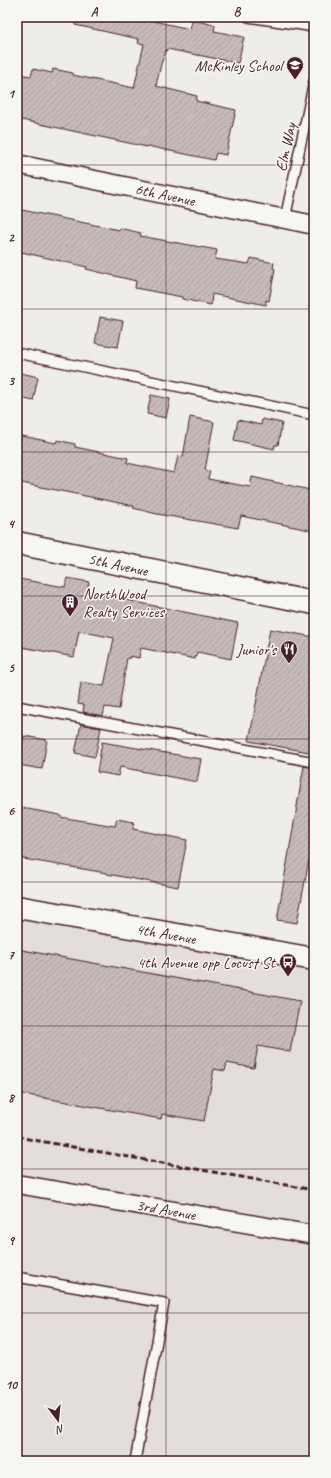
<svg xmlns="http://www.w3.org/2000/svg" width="331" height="1478" viewBox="0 0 331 1478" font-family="Caveat,sans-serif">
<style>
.built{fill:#e3dedc}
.building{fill:url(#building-hatch);stroke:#4a1f2b}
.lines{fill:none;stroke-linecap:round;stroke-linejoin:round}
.lane-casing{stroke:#4a1f2b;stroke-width:12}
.street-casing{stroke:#4a1f2b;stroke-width:21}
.primary-casing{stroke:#4a1f2b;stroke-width:25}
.lane{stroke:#f6f6f2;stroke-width:9}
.street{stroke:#f6f6f2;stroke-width:18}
.primary{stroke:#f6f6f2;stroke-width:22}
.rail{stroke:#4a1f2b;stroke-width:3;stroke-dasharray:6 3;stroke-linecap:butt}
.grid{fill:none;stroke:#4a1f2b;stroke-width:1;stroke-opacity:0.55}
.labels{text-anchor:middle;stroke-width:3;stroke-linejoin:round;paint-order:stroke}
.poi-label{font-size:16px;fill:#4a1f2b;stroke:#f6f6f2;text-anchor:end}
.street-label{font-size:16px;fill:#4a1f2b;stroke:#f6f6f2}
.neatline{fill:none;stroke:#4a1f2b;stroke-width:1.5}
.grid-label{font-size:13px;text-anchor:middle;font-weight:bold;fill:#4a1f2b}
</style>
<defs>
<pattern id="building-hatch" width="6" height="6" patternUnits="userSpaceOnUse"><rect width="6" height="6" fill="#c6babb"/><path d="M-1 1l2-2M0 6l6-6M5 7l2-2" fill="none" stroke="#ac9fa1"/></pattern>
</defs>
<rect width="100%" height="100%" fill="#efedea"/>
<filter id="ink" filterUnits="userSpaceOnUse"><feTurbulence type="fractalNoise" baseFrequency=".025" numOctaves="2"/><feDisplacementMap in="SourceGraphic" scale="8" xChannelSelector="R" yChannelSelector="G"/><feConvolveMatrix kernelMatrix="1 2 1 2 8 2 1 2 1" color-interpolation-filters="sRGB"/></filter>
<g filter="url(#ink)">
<polygon class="built" points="17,907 314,959 314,1461 17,1461"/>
<g class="building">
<polygon points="75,17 135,17 190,29 192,20 215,25 214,31 244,37 238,63 167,49 161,64 156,86 197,96 196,101 236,110 226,155 216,153 214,160 147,146 147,147 17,119 17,74 31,76 33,69 52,73 53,69 73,73 73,75 134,88 144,44 138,43 139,39 75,25"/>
<polygon points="17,209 119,230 119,228 141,233 140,236 217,250 215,259 249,264 251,258 274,263 273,268 275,269 269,301 266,300 266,305 212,294 211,305 182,299 182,297 135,288 136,281 86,269 87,267 17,251"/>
<polygon points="100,317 123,321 118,347 95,343"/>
<polygon points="17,372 38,377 33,401 17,397"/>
<polygon points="151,395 170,399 166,418 147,414"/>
<polygon points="190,417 214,422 205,470 210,471 208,479 250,487 252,477 314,491 314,531 241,516 238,528 157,514 133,508 134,506 17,482 17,435 56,443 57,440 75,444 75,447 128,458 127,463 174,473 178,456 183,457"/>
<polygon points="262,419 282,423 278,445 275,445 274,449 234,440 238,420 261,425"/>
<polygon points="67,578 89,582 87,592 238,623 231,659 197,652 195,659 141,648 139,658 130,656 130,658 127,658 119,709 105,707 103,716 83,712 84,705 78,704 81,682 104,686 114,638 79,631 74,657 17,646 17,590 19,579 65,587"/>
<polygon points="270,629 314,637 314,753 249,741"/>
<polygon points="81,724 101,728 95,757 75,753"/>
<polygon points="24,736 47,740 42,769 18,765"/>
<polygon points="102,742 201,759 197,782 120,767 118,776 97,772"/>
<polygon points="304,766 314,768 314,861 309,860 297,923 277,920"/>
<polygon points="17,807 60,815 60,817 115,826 117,819 134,822 133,829 187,840 178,887 107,874 107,873 17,858"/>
<polygon points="17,949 300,1001 290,1052 258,1046 254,1068 227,1063 225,1071 214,1069 204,1121 162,1114 161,1119 17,1093"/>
</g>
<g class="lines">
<g class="lane-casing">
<g id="lane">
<polyline points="248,17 308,26 314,30"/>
<polyline points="285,219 314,81"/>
<polyline points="17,353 314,415"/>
<polyline points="17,706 314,762"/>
<polyline points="17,1277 164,1303 135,1461"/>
</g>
</g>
<g class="street-casing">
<g id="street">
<polyline points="17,164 314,225"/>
<polyline points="17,1184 314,1235"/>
</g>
</g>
<g class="primary-casing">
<g id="primary">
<polyline points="17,543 314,603"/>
<polyline points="17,907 314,959"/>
</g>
</g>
<use href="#lane" class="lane"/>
<use href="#street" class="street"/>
<use href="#primary" class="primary"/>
<polyline class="rail" points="17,1137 314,1190"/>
</g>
</g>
<path class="grid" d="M166 17V1461M17 165H314M17 309H314M17 452H314M17 596H314M17 739H314M17 882H314M17 1026H314M17 1169H314M17 1313H314"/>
<defs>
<g id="school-pin" transform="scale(0.9)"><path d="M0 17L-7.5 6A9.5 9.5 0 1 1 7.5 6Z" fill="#4a1f2b" stroke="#f6f6f2"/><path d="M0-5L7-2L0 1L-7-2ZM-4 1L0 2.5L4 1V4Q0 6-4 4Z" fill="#fff"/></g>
<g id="building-pin" transform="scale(0.9)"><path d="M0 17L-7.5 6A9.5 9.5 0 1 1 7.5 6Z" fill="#4a1f2b" stroke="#f6f6f2"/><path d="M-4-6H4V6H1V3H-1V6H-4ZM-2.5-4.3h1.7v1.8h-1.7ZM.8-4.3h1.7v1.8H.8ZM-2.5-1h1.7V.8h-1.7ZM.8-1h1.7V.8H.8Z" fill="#fff"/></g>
<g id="restaurant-pin" transform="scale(0.9)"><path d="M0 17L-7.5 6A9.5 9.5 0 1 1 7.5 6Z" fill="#4a1f2b" stroke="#f6f6f2"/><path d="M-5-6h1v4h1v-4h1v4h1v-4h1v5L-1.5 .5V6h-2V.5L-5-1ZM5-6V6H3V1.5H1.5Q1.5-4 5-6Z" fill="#fff"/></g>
<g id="bus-pin" transform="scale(0.9)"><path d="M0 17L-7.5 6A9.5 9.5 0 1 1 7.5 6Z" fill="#4a1f2b" stroke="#f6f6f2"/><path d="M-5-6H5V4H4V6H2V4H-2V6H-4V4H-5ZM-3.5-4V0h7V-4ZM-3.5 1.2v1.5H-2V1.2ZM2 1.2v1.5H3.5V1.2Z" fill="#fff"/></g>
</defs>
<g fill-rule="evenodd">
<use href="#school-pin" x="295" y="65"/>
<use href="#building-pin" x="70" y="602"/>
<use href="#restaurant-pin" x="289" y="649"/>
<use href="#bus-pin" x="288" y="962"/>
</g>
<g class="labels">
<g class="poi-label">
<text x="282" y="71">McKinley School</text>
<text x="83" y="599" text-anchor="start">NorthWood<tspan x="83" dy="18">Realty Services</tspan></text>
<text x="276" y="655">Junior's</text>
<text x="275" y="968">4th Avenue opp Locust St</text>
</g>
<g class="street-label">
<text transform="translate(285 147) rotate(-78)" y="6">Elm Way</text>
<text transform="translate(165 194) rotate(12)" y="6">6th Avenue</text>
<text transform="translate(118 564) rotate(12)" y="6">5th Avenue</text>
<text transform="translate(166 933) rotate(10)" y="6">4th Avenue</text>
<text transform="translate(166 1209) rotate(10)" y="6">3rd Avenue</text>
</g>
</g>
<rect width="331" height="1478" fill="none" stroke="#f6f6f2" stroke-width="44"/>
<g transform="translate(58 1420) rotate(164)" stroke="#f6f6f2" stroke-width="3" paint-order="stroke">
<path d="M0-3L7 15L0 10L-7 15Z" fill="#4a1f2b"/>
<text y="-6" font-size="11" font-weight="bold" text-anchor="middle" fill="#4a1f2b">N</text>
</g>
<rect x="22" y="22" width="287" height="1434" class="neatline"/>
<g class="grid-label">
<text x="94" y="16">A</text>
<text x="237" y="16">B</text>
<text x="11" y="98">1</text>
<text x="11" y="242">2</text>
<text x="11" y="385">3</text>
<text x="11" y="528">4</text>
<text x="11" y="672">5</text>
<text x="11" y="815">6</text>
<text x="11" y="959">7</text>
<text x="11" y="1102">8</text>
<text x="11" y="1245">9</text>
<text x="11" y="1389">10</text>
</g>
</svg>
